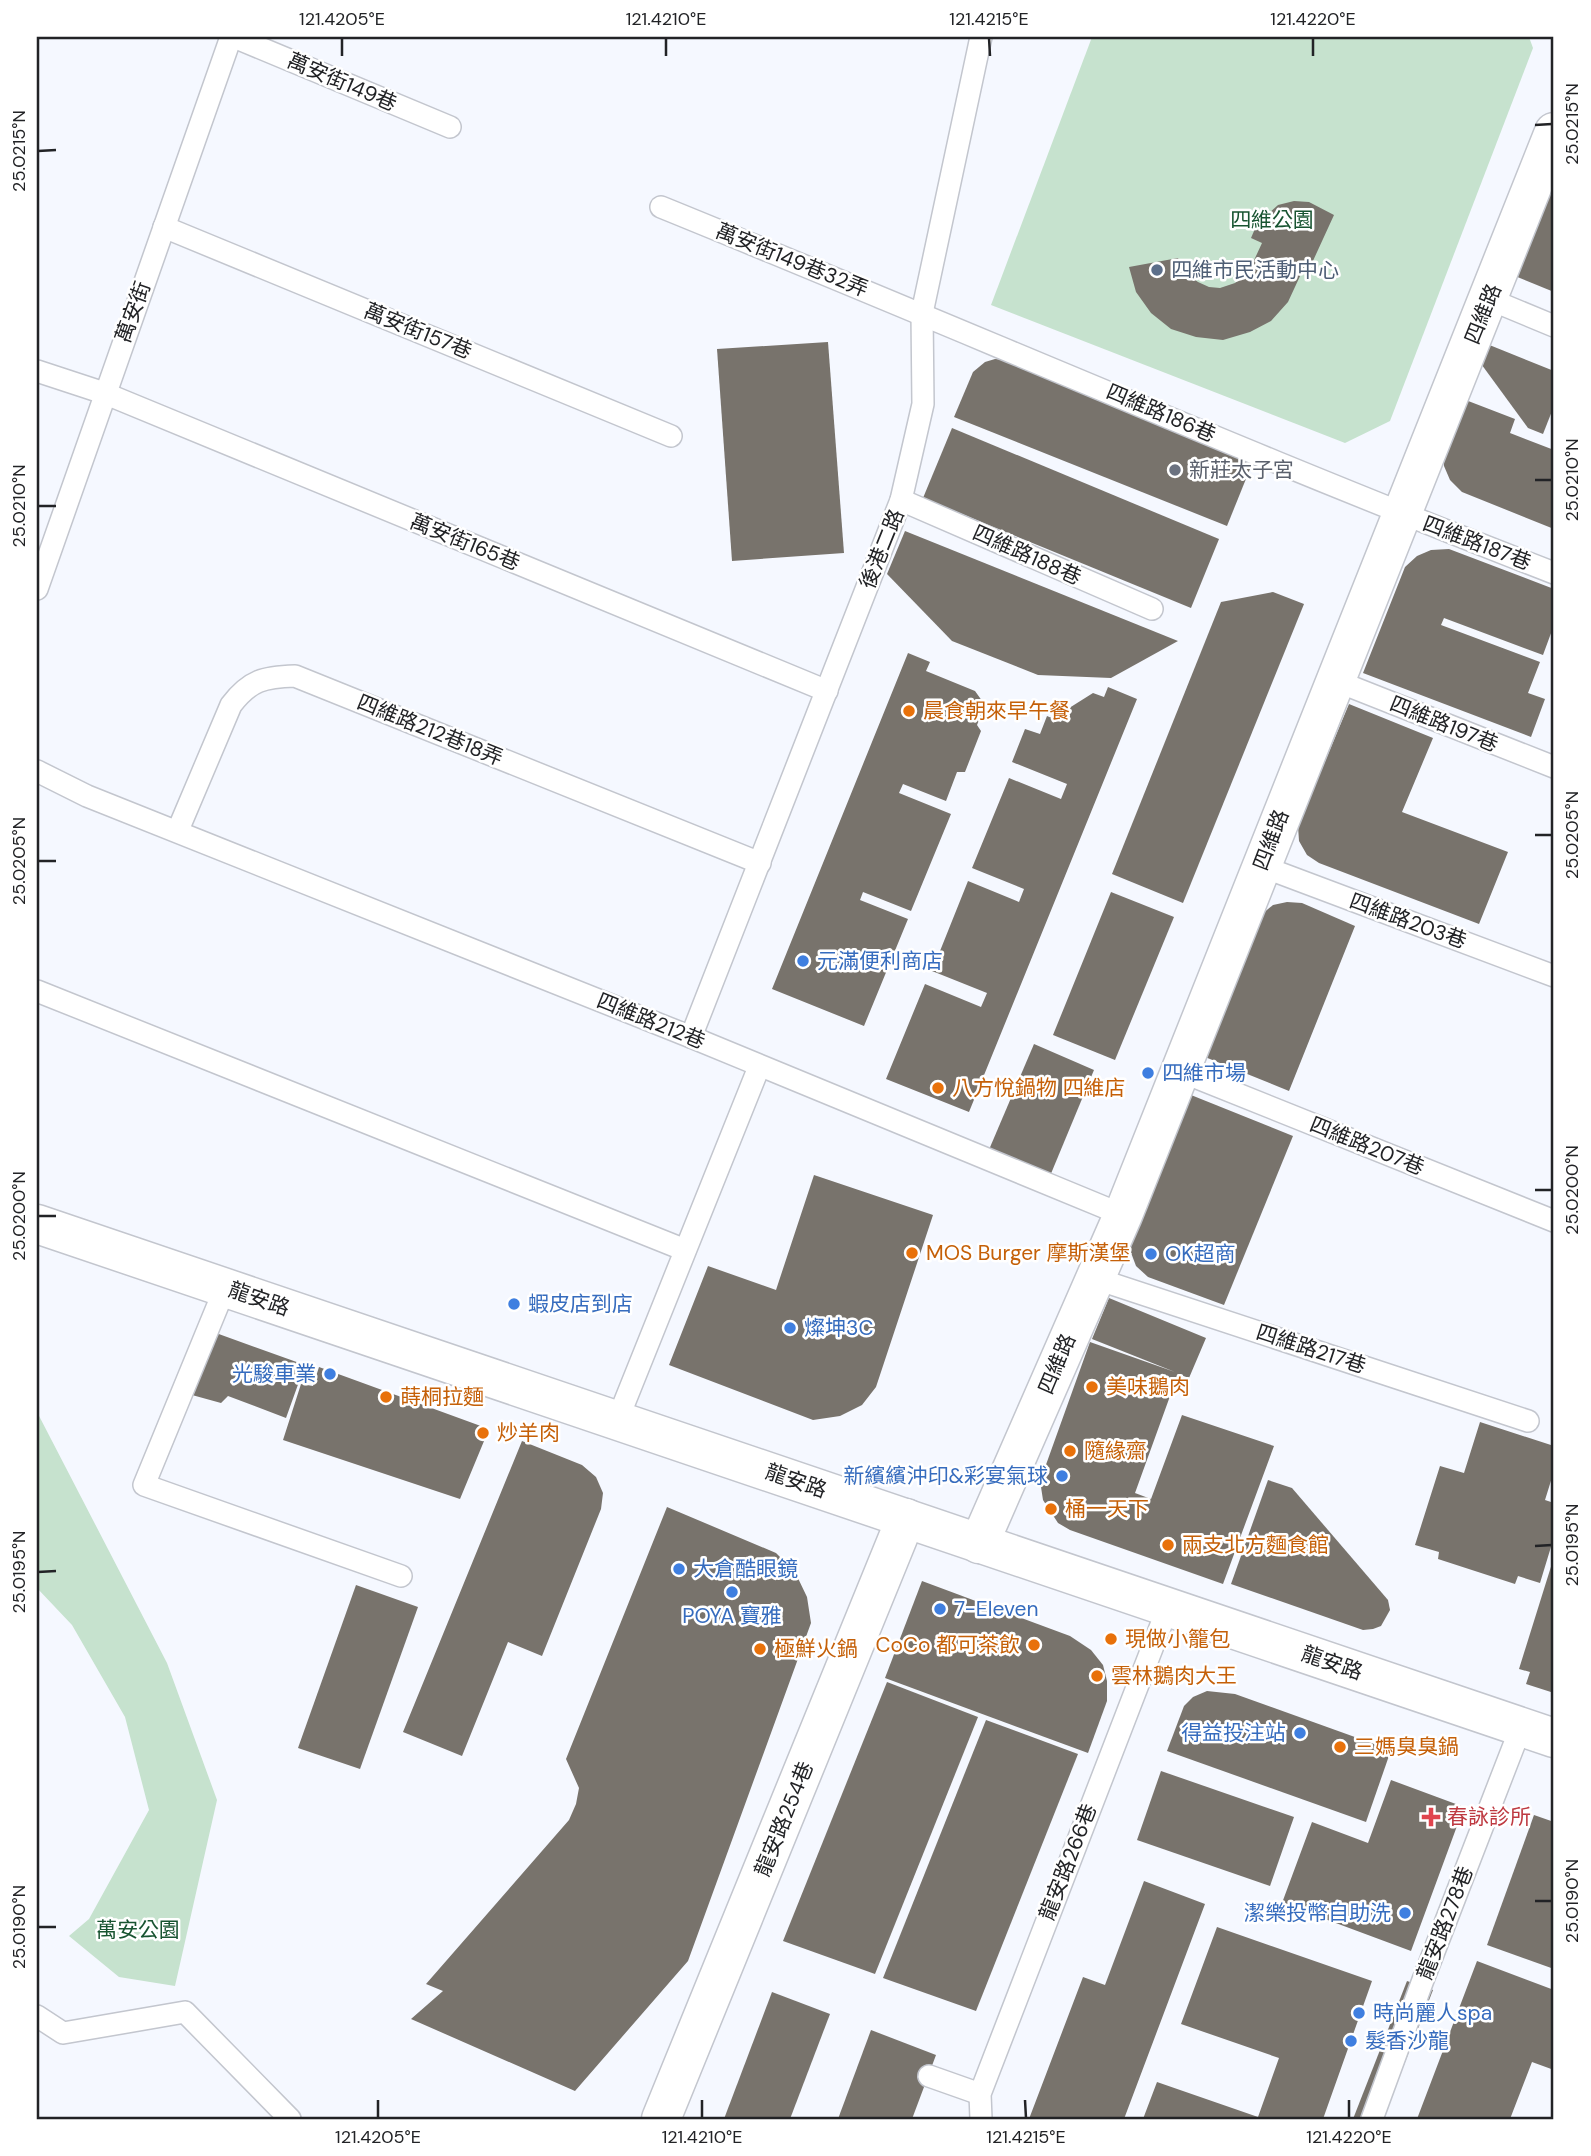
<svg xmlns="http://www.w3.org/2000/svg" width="1591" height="2156" viewBox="0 0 1591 2156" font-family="'DM Sans','Noto Sans TC',sans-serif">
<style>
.green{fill:#c6e2ce}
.building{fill:#78736c}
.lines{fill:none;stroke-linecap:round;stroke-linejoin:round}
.service-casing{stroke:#c3c6ce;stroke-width:24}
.minor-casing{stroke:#c3c6ce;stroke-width:41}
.tertiary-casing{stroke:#c3c6ce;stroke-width:41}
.service{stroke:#fff;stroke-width:21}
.minor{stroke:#fff;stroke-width:38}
.tertiary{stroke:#fff;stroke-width:38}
.ticks{fill:none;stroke:#222326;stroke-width:2.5}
.service-dot{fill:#5c6f8a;stroke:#fff;stroke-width:2.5}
.worship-dot{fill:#6b7280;stroke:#fff;stroke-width:2.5}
.food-dot{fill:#e8710a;stroke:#fff;stroke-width:2.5}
.shop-dot{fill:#3f7fe0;stroke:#fff;stroke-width:2.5}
.health-dot{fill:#e0444e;stroke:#fff;stroke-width:2.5}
.labels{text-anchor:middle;stroke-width:5;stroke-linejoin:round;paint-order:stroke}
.street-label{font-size:21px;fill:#222326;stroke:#fff}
.park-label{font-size:21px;fill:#185431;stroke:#fff}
.service-label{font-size:21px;fill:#4e5e75;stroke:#fff;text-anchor:start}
.worship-label{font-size:21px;fill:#5b616d;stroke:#fff;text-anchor:start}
.food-label{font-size:21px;fill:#c56008;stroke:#fff;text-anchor:start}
.shop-label{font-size:21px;fill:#366cbe;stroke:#fff;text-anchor:start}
.health-label{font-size:21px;fill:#be3a42;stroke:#fff;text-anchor:start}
.neatline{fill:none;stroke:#222326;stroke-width:2.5}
.ticks-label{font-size:18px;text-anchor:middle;fill:#222326}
</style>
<rect width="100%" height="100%" fill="#f5f8ff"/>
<g class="green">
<polygon points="1092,37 1529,37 1533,48 1390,421 1345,443 991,305"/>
<polygon points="37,1412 167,1663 217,1800 175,1986 119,1977 69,1936 89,1919 149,1810 125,1717 72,1625 37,1588"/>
</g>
<g class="building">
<polygon points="1554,168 1554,292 1510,274"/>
<polygon points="1294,201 1309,202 1334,215 1312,263 1307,261 1288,302 1271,321 1250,332 1223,340 1196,337 1171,329 1151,313 1136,292 1129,267 1178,258 1185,272 1198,282 1209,287 1220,288 1235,283 1243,277 1250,269 1262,243 1251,238 1257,224 1278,205"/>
<polygon points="828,342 844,553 732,561 717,349"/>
<polygon points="1487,344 1554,371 1554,406 1543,434 1528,428 1479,361"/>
<polygon points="995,359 1006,360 1254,459 1227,526 954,417 973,372 985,362"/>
<polygon points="1463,399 1515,419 1510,433 1554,450 1554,529 1462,492 1450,480 1444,466 1443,449"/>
<polygon points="952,428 1219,539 1191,608 923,498"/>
<polygon points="905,531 1178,641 1111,678 1038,675 952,641 887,574"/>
<polygon points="1449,549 1554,589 1554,625 1543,655 1444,618 1441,625 1540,662 1528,693 1545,699 1531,737 1363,673 1405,567 1417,556 1431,550"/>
<polygon points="1273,592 1304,604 1183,903 1112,874 1221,602"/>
<polygon points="908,653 930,662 926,671 975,691 985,705 977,725 981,731 965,772 957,772 946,801 903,784 899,793 951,814 911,911 863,892 860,900 908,919 864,1026 772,989"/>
<polygon points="1108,687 1137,699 969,1112 886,1079 925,984 981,1007 987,993 932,971 968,881 1019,902 1024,889 972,868 1009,778 1061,799 1067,784 1012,762 1025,729 1040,734 1047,716 1061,722 1066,710 1093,693 1104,697"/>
<polygon points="1349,704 1433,738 1402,812 1508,852 1479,924 1319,863 1307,855 1299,841 1298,826"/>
<polygon points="1111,892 1174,917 1115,1060 1053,1035"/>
<polygon points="1287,902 1302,903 1355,926 1289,1091 1205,1057 1262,914 1273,905"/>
<polygon points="1034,1044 1094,1070 1050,1176 988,1152"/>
<polygon points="1186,1093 1293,1136 1224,1305 1148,1277 1136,1266 1130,1250 1129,1234"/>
<polygon points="814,1175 933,1215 876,1387 862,1405 840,1416 813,1420 669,1365 708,1266 776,1290"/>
<polygon points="1109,1298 1206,1338 1189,1378 1178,1374 1135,1493 1151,1499 1182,1415 1274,1446 1223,1584 1070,1530 1058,1523 1043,1500 1041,1487 1043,1473 1090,1342 1175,1372 1092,1339"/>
<polygon points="216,1333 305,1365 286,1418 228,1396 221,1403 192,1395"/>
<polygon points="319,1367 489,1429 460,1499 283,1440 301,1384 313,1386"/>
<polygon points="1480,1422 1554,1446 1554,1471 1545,1500 1554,1503 1554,1537 1540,1583 1518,1576 1515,1584 1438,1559 1439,1552 1415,1545 1440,1466 1464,1473"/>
<polygon points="522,1441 582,1465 596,1477 603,1493 601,1509 542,1656 508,1642 462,1756 403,1732"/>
<polygon points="1268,1480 1292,1488 1388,1600 1390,1610 1381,1626 1373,1629 1363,1630 1231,1584"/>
<polygon points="667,1507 776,1553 795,1572 807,1597 811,1623 688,1961 575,2091 411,2019 443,1991 426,1984 569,1820 576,1804 579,1788 566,1759"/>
<polygon points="1554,1557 1554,1693 1526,1684 1530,1672 1519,1669"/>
<polygon points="922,1581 1070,1636 1091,1650 1103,1665 1107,1681 1107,1701 1088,1753 885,1678"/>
<polygon points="356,1585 418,1607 360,1769 298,1748"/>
<polygon points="887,1682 978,1717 875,1974 783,1941"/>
<polygon points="1207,1691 1235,1694 1391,1750 1366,1822 1167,1751 1184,1706 1193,1697"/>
<polygon points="986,1720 1078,1754 976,2011 883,1978"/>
<polygon points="1161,1771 1294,1817 1270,1886 1137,1840"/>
<polygon points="1391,1780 1464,1807 1411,1951 1282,1903 1312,1822 1368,1843"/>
<polygon points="1534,1815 1554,1822 1554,1969 1487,1945"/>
<polygon points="1144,1881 1205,1904 1124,2119 1029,2119 1083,1977 1105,1985"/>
<polygon points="1217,1927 1372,1981 1323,2119 1143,2119 1157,2082 1258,2117 1279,2058 1181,2024"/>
<polygon points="1477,1961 1554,1990 1554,2070 1532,2062 1510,2119 1417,2119"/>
<polygon points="1407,1981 1433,1990 1383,2119 1353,2119"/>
<polygon points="772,1992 830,2014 790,2119 724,2119"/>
<polygon points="871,2030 936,2055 912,2119 838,2119"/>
</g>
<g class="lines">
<g class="service-casing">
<g id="service">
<polyline points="234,37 450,127"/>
<path d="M661 207C959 328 1254 457 1554 573"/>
<polyline points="164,227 671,436"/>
<polyline points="1489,299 1554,326"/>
<polyline points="37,371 104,393 827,691"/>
<polyline points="901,500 1152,609"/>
<polyline points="37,589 231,37"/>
<polyline points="1334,680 1554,767"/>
<polyline points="37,771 87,796 691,1037 1123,1215"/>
<path d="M178 830 231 705C250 680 264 677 295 676L760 863"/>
<polyline points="1261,866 1554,976"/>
<polyline points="37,991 685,1250"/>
<polyline points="691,1037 901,500 923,404 922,313 981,37"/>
<polyline points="1180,1071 1554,1221"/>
<polyline points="1094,1278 1528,1421"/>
<polyline points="225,1288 144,1485 401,1576"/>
<polyline points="617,1421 759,1067"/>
<polyline points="37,2016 63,2033 185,2012 290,2119"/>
<polyline points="929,2076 980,2094"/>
<polyline points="981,2119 980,2094 1168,1607"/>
<polyline points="1372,2119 1423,1980 1521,1727"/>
</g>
</g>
<g class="minor-casing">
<g id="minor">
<polyline points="979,1544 1123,1215 1554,132"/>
<polyline points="661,2119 906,1518"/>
</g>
</g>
<g class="tertiary-casing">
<polyline id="tertiary" points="37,1224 1554,1738"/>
</g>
<use href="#service" class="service"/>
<use href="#minor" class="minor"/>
<use href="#tertiary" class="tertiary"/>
</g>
<path class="ticks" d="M342 38V56M666 38V56M989 38 990 56M1313 38V56M1535 125 1552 124M38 151 56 150M1535 480H1552M38 506H56M1535 835H1552M38 861H56M1535 1190H1552M38 1216H56M1535 1546 1552 1545M38 1572 56 1571M1535 1901H1552M38 1927H56M378 2100V2118M702 2100V2118M1025 2100 1026 2118M1349 2100V2118"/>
<circle class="service-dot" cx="1157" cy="270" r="7"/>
<circle class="worship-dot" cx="1175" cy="470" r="7"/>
<g class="food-dot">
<circle cx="909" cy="711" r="7"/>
<circle cx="938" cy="1088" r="7"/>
<circle cx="912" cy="1253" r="7"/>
<circle cx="1092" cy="1387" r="7"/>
<circle cx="386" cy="1397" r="7"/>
<circle cx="483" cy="1433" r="7"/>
<circle cx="1070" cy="1451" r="7"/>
<circle cx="1051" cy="1509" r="7"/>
<circle cx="1168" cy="1545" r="7"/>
<circle cx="1111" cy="1639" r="7"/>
<circle cx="1034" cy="1645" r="7"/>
<circle cx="760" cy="1649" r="7"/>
<circle cx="1097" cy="1676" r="7"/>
<circle cx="1340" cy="1747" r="7"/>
</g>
<g class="shop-dot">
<circle cx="803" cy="961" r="7"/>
<circle cx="1148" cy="1073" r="7"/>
<circle cx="1151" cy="1254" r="7"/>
<circle cx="514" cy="1304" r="7"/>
<circle cx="790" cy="1328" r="7"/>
<circle cx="330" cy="1374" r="7"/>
<circle cx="1062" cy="1476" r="7"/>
<circle cx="679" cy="1569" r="7"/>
<circle cx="732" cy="1592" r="7"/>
<circle cx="940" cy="1609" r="7"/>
<circle cx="1300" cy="1733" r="7"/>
<circle cx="1405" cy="1913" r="7"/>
<circle cx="1359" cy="2013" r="7"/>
<circle cx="1351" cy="2041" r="7"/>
</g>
<path class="health-dot" d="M1427.5 1806.5h7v7h7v7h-7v7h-7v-7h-7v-7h7z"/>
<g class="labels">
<g class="street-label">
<text transform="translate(342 82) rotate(23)" y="7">萬安街149巷</text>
<text transform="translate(792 260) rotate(22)" y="7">萬安街149巷32弄</text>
<text transform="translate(133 312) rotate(-70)" y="7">萬安街</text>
<text transform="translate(1483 314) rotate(-68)" y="7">四維路</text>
<text transform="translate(418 331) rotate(22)" y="7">萬安街157巷</text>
<text transform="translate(1161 413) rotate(23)" y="7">四維路186巷</text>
<text transform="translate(465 542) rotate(22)" y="7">萬安街165巷</text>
<text transform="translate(1477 543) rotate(21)" y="7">四維路187巷</text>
<text transform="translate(882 549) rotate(-68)" y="7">後港二路</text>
<text transform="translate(1027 555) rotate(24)" y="7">四維路188巷</text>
<text transform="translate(1444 724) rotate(22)" y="7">四維路197巷</text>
<text transform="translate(430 730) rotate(22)" y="7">四維路212巷18弄</text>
<text transform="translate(1271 840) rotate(-69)" y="7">四維路</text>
<text transform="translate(1408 921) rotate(20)" y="7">四維路203巷</text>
<text transform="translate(651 1021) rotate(22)" y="7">四維路212巷</text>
<text transform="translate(1367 1146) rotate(22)" y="7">四維路207巷</text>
<text transform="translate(259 1299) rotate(19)" y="7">龍安路</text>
<text transform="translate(1311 1349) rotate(18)" y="7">四維路217巷</text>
<text transform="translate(1057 1364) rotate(-67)" y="7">四維路</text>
<text transform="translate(796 1481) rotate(19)" y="7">龍安路</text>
<text transform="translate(1332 1663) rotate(19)" y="7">龍安路</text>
<text transform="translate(784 1819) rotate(-68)" y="7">龍安路254巷</text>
<text transform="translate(1068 1862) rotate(-69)" y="7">龍安路266巷</text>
<text transform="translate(1445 1923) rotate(-69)" y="7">龍安路278巷</text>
</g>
<g class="park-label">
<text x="1272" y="227">四維公園</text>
<text x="138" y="1937">萬安公園</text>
</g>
<g class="service-label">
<text x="1171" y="277">四維市民活動中心</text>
</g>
<g class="worship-label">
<text x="1189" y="477">新莊太子宮</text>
</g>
<g class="food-label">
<text x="923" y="718">晨食朝來早午餐</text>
<text x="952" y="1095">八方悅鍋物 四維店</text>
<text x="926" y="1260">MOS Burger 摩斯漢堡</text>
<text x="1106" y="1394">美味鵝肉</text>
<text x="400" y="1404">蒔桐拉麵</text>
<text x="497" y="1440">炒羊肉</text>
<text x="1084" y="1458">隨緣齋</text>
<text x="1065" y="1516">桶一天下</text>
<text x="1182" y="1552">兩支北方麵食館</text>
<text x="1125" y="1646">現做小籠包</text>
<text x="1020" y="1652" text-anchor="end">CoCo 都可茶飲</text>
<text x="774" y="1656">極鮮火鍋</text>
<text x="1111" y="1683">雲林鵝肉大王</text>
<text x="1354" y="1754">三媽臭臭鍋</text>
</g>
<g class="shop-label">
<text x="817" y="968">元滿便利商店</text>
<text x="1162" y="1080">四維市場</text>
<text x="1165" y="1261">OK超商</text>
<text x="528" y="1311">蝦皮店到店</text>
<text x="804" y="1335">燦坤3C</text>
<text x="316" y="1381" text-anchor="end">光駿車業</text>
<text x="1048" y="1483" text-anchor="end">新繽繽沖印&amp;彩宴氣球</text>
<text x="693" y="1576">大倉酷眼鏡</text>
<text x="954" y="1616">7-Eleven</text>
<text x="732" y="1623" text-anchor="middle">POYA 寶雅</text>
<text x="1286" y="1740" text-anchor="end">得益投注站</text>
<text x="1391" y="1920" text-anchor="end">潔樂投幣自助洗</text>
<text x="1373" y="2020">時尚麗人spa</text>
<text x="1365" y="2048">髮香沙龍</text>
</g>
<g class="health-label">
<text x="1447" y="1824">春詠診所</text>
</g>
</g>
<rect width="1591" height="2156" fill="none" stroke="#ffffff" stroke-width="77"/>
<rect x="38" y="38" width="1514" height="2080" class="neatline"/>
<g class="ticks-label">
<text x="342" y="25">121.4205°E</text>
<text x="666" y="25">121.4210°E</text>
<text x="989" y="25">121.4215°E</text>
<text x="1313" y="25">121.4220°E</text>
<text transform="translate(1572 124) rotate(-90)" y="6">25.0215°N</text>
<text transform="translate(19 151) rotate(-90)" y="6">25.0215°N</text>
<text transform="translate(1572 480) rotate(-90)" y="6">25.0210°N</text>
<text transform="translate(19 506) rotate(-90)" y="6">25.0210°N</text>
<text transform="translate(1572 835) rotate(-90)" y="6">25.0205°N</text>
<text transform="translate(19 861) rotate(-90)" y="6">25.0205°N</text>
<text transform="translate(1572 1190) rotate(-90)" y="6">25.0200°N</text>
<text transform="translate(19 1216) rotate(-90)" y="6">25.0200°N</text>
<text transform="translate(1572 1545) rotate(-90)" y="6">25.0195°N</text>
<text transform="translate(19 1572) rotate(-90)" y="6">25.0195°N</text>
<text transform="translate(1572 1901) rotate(-90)" y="6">25.0190°N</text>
<text transform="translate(19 1927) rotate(-90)" y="6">25.0190°N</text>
<text x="378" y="2143">121.4205°E</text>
<text x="702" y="2143">121.4210°E</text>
<text x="1026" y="2143">121.4215°E</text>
<text x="1349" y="2143">121.4220°E</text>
</g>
</svg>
